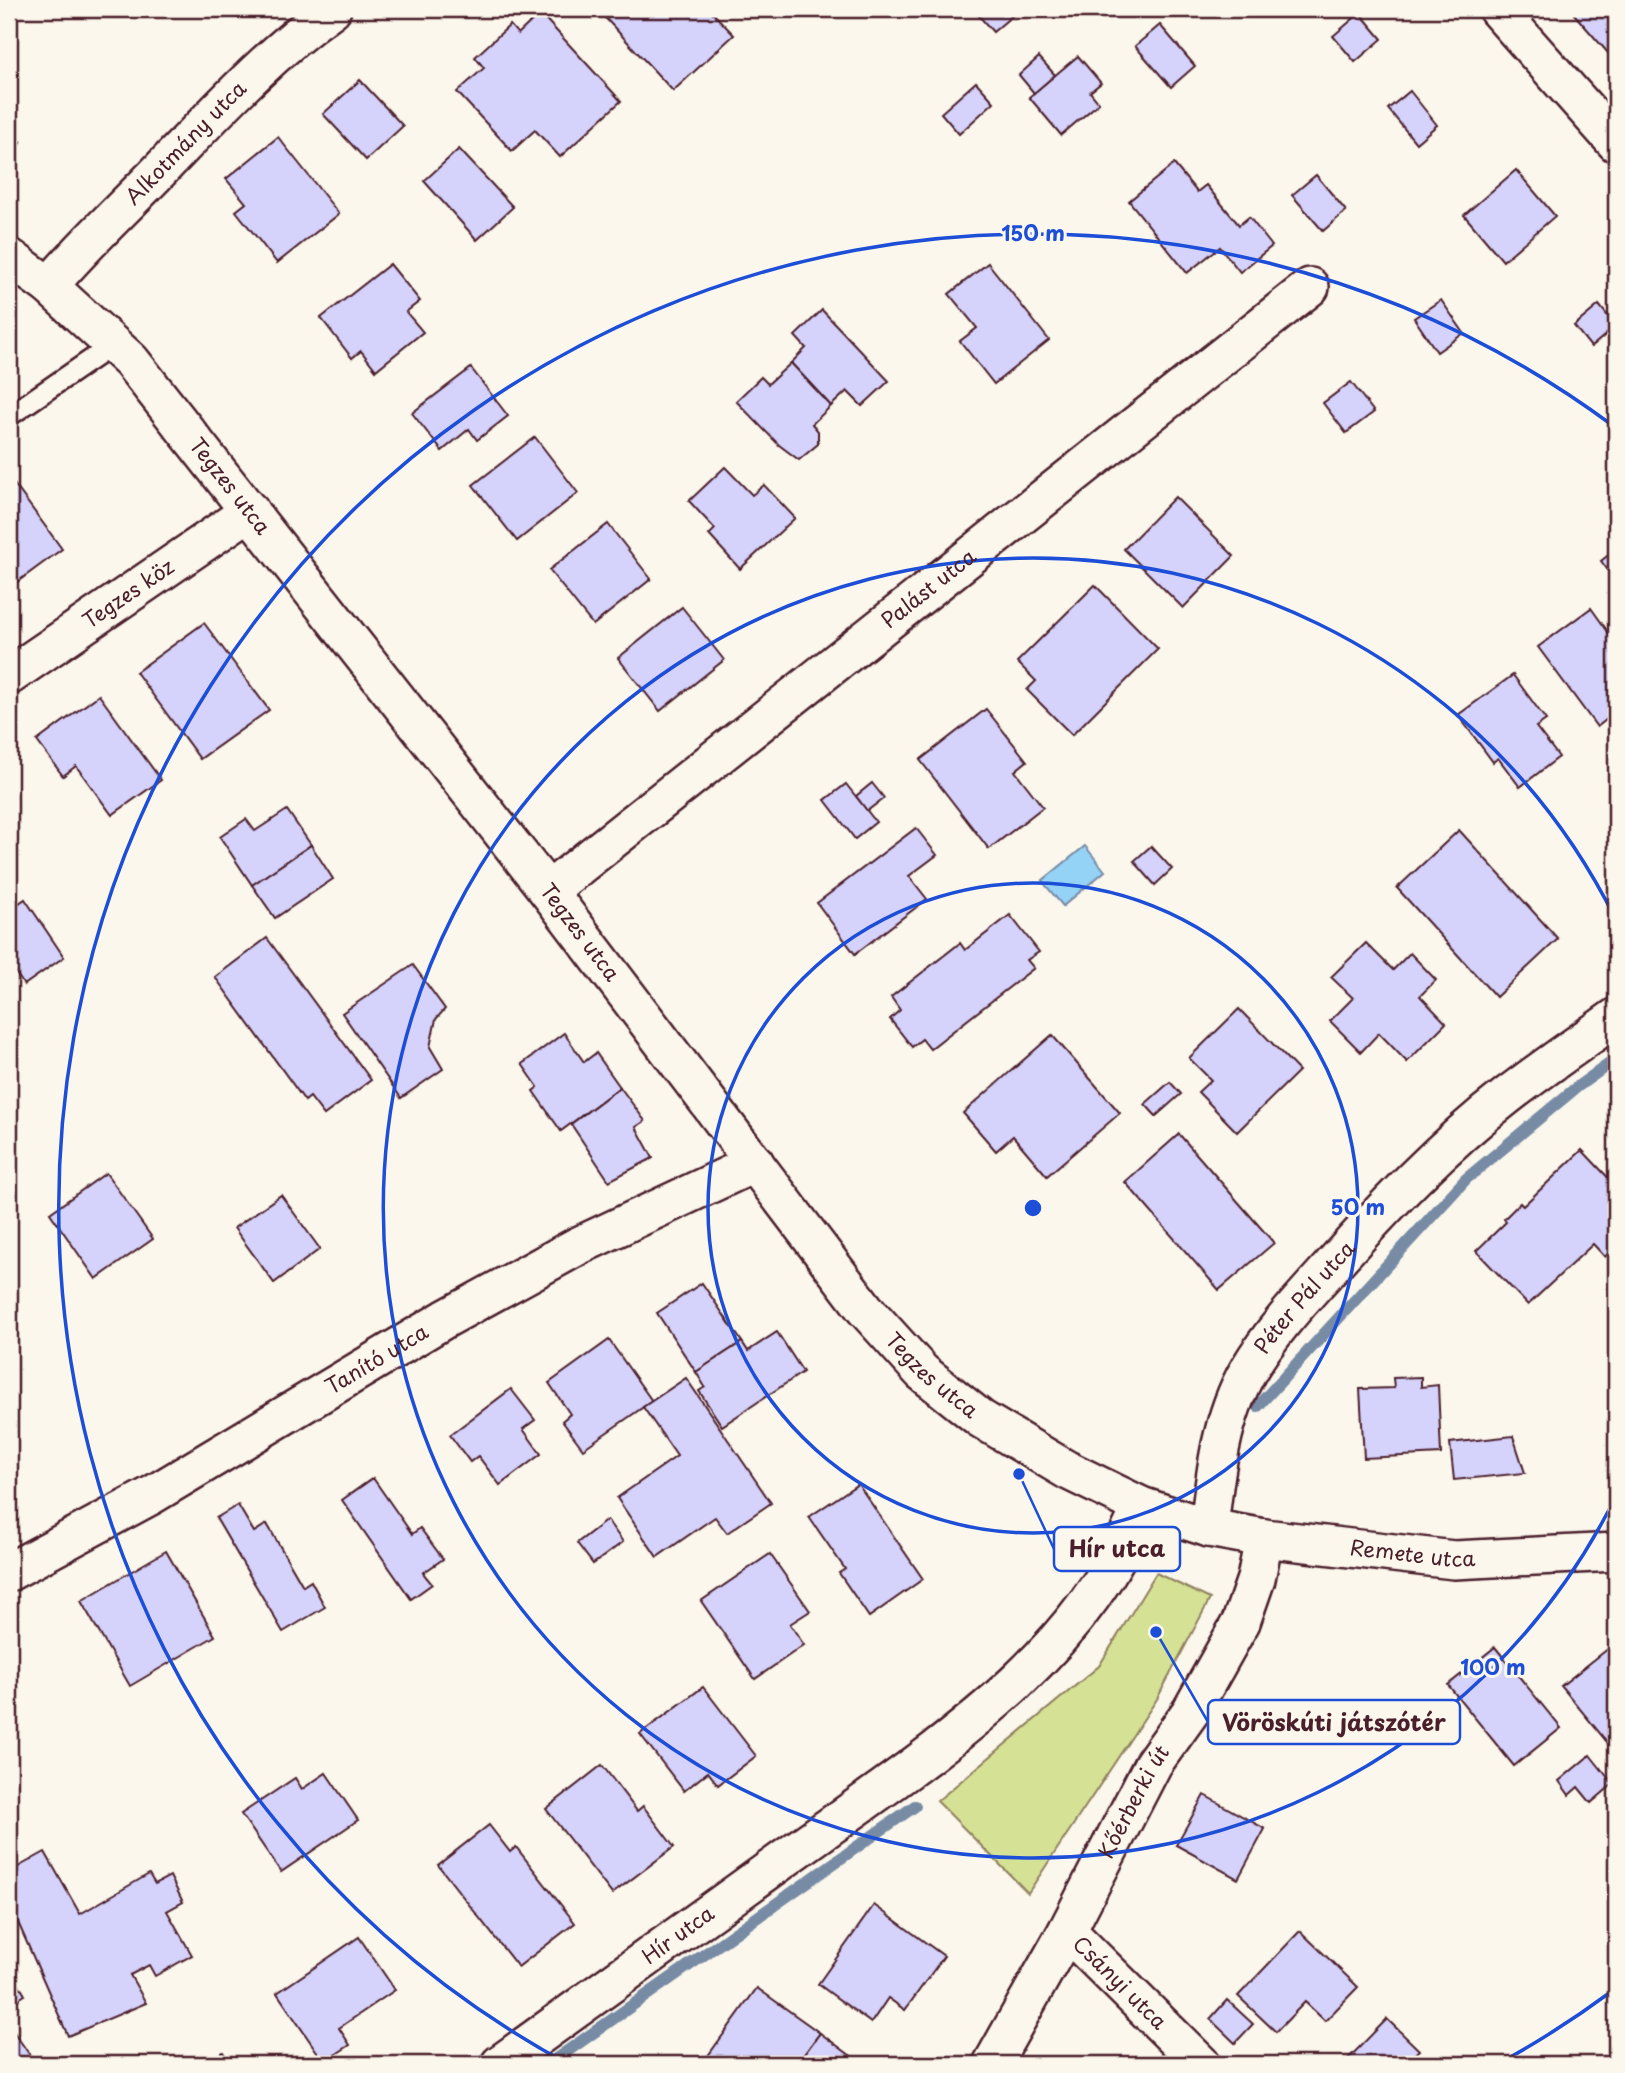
<svg xmlns="http://www.w3.org/2000/svg" width="1625" height="2073" viewBox="0 0 1625 2073" font-family="'Playpen Sans',sans-serif">
<style>
.green{fill:#d5e194;stroke:#908060;stroke-width:2}
.water{fill:#95d3f6;stroke:#778ba5;stroke-width:2}
.lines{fill:none;stroke-linecap:round;stroke-linejoin:round}
.stream{stroke:#778ba5;stroke-width:12}
.building{fill:#d5d2fb;stroke:#4a1f2b;stroke-width:2}
.lane-casing{stroke:#4a1f2b;stroke-width:24}
.street-casing{stroke:#4a1f2b;stroke-width:42}
.lane{stroke:#fbf7ec;stroke-width:19}
.street{stroke:#fbf7ec;stroke-width:37}
.ring{fill:none;stroke:#1d4ed8;stroke-width:3.5}
.labels{text-anchor:middle;stroke-width:6;stroke-linejoin:round;paint-order:stroke}
.street-label{font-size:21px;fill:#4a1f2b;stroke:#fbf7ec}
.centre{fill:#1d4ed8;stroke:#fbf7ec;stroke-width:3.5}
.ring-label{font-size:21px;text-anchor:middle;font-weight:bold;fill:#1d4ed8;stroke:#fbf7ec;stroke-width:6;stroke-linejoin:round;paint-order:stroke}
.leader{fill:none;stroke:#1d4ed8;stroke-width:2.5}
.callout-dot{fill:#1d4ed8;stroke:#fbf7ec;stroke-width:2.5}
.callout{fill:#fbf7ec;stroke:#1d4ed8;stroke-width:2.5}
.callout-label{font-size:23px;text-anchor:middle;font-weight:bold;fill:#4a1f2b}
</style>
<rect width="100%" height="100%" fill="#fbf7ec"/>
<filter id="ink" filterUnits="userSpaceOnUse"><feTurbulence type="fractalNoise" baseFrequency=".0143" numOctaves="2"/><feDisplacementMap in="SourceGraphic" scale="14" xChannelSelector="R" yChannelSelector="G"/><feConvolveMatrix kernelMatrix="1 2 1 2 8 2 1 2 1" color-interpolation-filters="sRGB"/></filter>
<g filter="url(#ink)">
<polygon class="green" points="1156,1573 1210,1599 1157,1699 1028,1893 937,1801 1099,1666"/>
<polygon class="water" points="1085,846 1105,871 1063,906 1042,881"/>
<g class="lines">
<g class="stream">
<polyline points="1258,1406 1466,1179 1577,1087 1616,1059"/>
<polyline points="549,2064 915,1806"/>
</g>
</g>
<g class="building">
<polygon points="597,9 672,9 677,14 683,9 709,9 734,35 673,91"/>
<polygon points="973,9 1020,9 993,32"/>
<polygon points="1580,9 1616,9 1616,62 1574,14"/>
<polygon points="540,13 621,101 560,157 535,130 512,151 457,92 484,68 475,57 510,25 518,34"/>
<polygon points="1360,13 1382,39 1355,62 1333,36"/>
<polygon points="1160,25 1195,66 1171,87 1135,46"/>
<polygon points="1078,56 1101,83 1090,92 1099,103 1061,135 1029,97"/>
<polygon points="1039,57 1055,75 1034,93 1019,75"/>
<polygon points="360,80 403,126 366,160 323,114"/>
<polygon points="976,82 994,102 959,134 941,113"/>
<polygon points="1410,91 1437,125 1416,143 1388,109"/>
<polygon points="9,120 15,125 9,132 21,142 10,157 9,156"/>
<polygon points="278,137 339,214 277,263 236,211 246,203 226,179"/>
<polygon points="459,149 513,207 477,240 424,181"/>
<polygon points="1174,164 1197,192 1206,185 1239,225 1249,217 1272,246 1240,272 1220,247 1187,273 1129,201"/>
<polygon points="1516,170 1555,216 1503,261 1464,215"/>
<polygon points="1316,175 1346,211 1323,231 1292,195"/>
<polygon points="988,263 1049,340 994,384 960,341 977,328 949,294"/>
<polygon points="390,264 420,301 406,312 423,332 376,370 361,351 352,358 321,318"/>
<polygon points="1441,300 1464,333 1437,352 1414,318"/>
<polygon points="1599,305 1616,326 1591,347 1574,326"/>
<polygon points="822,310 889,381 862,406 847,391 831,406 791,363 806,348 795,336"/>
<polygon points="791,363 831,406 812,424 818,431 818,444 799,460 779,445 736,401 761,377 768,384"/>
<polygon points="471,368 508,416 477,440 469,429 442,451 412,413"/>
<polygon points="1351,382 1374,412 1346,433 1323,403"/>
<polygon points="535,437 578,493 517,541 473,485"/>
<polygon points="725,467 752,495 764,485 795,518 740,569 709,535 715,529 689,501"/>
<polygon points="9,477 62,549 9,588"/>
<polygon points="1175,497 1234,556 1183,608 1124,549"/>
<polygon points="608,524 651,579 593,625 549,570"/>
<polygon points="1616,549 1616,581 1601,561"/>
<polygon points="1095,585 1158,649 1072,735 1027,690 1036,681 1017,662"/>
<polygon points="682,607 724,660 660,711 618,658"/>
<polygon points="1591,608 1616,643 1616,712 1597,727 1538,647"/>
<polygon points="204,623 269,710 200,759 136,672"/>
<polygon points="1513,675 1546,720 1536,727 1559,757 1520,787 1498,758 1493,762 1458,715"/>
<polygon points="99,695 161,780 112,815 76,766 63,776 37,741"/>
<polygon points="986,709 1027,761 1015,771 1043,807 989,849 920,760"/>
<polygon points="872,783 884,798 867,811 856,796"/>
<polygon points="846,784 876,822 855,839 825,800"/>
<polygon points="287,810 311,845 252,885 220,837 246,819 255,831"/>
<polygon points="916,828 937,855 909,876 927,899 855,954 817,903"/>
<polygon points="1459,830 1558,939 1496,997 1397,888"/>
<polygon points="311,845 333,879 275,918 252,885"/>
<polygon points="1151,846 1172,869 1155,885 1134,861"/>
<polygon points="25,899 64,957 24,985 9,963 9,910"/>
<polygon points="1010,915 1039,952 1027,960 1034,968 930,1049 922,1039 912,1047 890,1019 900,1010 891,997 960,943 965,950"/>
<polygon points="267,938 371,1080 324,1115 310,1097 305,1101 215,977"/>
<polygon points="1366,943 1393,970 1410,953 1436,980 1420,996 1446,1023 1407,1062 1379,1033 1361,1052 1330,1021 1353,998 1331,977"/>
<polygon points="413,965 445,1009 436,1019 430,1047 443,1069 401,1098 342,1013"/>
<polygon points="1239,1009 1299,1071 1237,1132 1198,1092 1211,1080 1189,1058"/>
<polygon points="564,1033 584,1062 596,1053 620,1087 561,1131 533,1091 538,1087 522,1064"/>
<polygon points="1052,1035 1120,1113 1047,1176 1013,1136 996,1151 963,1113"/>
<polygon points="1170,1082 1181,1094 1156,1116 1145,1104"/>
<polygon points="620,1087 645,1121 636,1127 653,1158 609,1181 571,1124"/>
<polygon points="1179,1134 1274,1243 1219,1290 1125,1182"/>
<polygon points="1582,1150 1616,1186 1616,1245 1605,1257 1593,1244 1528,1305 1476,1251 1506,1222 1504,1219 1520,1203 1523,1206"/>
<polygon points="106,1173 153,1239 96,1279 50,1213"/>
<polygon points="281,1195 320,1249 274,1283 234,1228"/>
<polygon points="702,1283 742,1342 696,1372 657,1313"/>
<polygon points="777,1332 803,1372 722,1426 699,1391 705,1387 696,1372 742,1342 748,1351"/>
<polygon points="609,1340 652,1401 583,1449 562,1421 570,1414 549,1383"/>
<polygon points="1421,1377 1421,1387 1438,1385 1441,1454 1364,1458 1360,1389 1394,1388 1393,1378"/>
<polygon points="686,1378 771,1503 727,1533 715,1517 657,1557 617,1498 677,1456 643,1407"/>
<polygon points="511,1389 535,1420 523,1429 541,1454 500,1485 478,1456 470,1462 450,1435"/>
<polygon points="1513,1436 1525,1473 1454,1480 1450,1443"/>
<polygon points="373,1478 412,1534 420,1528 443,1559 423,1573 432,1584 411,1599 342,1500"/>
<polygon points="858,1484 923,1579 869,1617 839,1573 845,1569 809,1517"/>
<polygon points="238,1505 254,1532 267,1524 303,1586 311,1581 325,1607 283,1632 216,1518"/>
<polygon points="607,1520 623,1542 593,1564 577,1543"/>
<polygon points="166,1551 215,1636 130,1686 81,1601"/>
<polygon points="770,1554 810,1611 790,1624 804,1645 755,1679 701,1601"/>
<polygon points="1614,1644 1616,1646 1616,1753 1561,1686"/>
<polygon points="1495,1647 1561,1728 1514,1766 1448,1685"/>
<polygon points="703,1687 756,1756 718,1785 708,1772 684,1791 640,1734"/>
<polygon points="1590,1755 1613,1784 1591,1803 1578,1787 1569,1795 1559,1781"/>
<polygon points="602,1765 637,1811 643,1806 674,1847 612,1894 546,1809"/>
<polygon points="326,1773 358,1820 281,1872 241,1814 295,1778 302,1789"/>
<polygon points="1204,1795 1265,1829 1238,1879 1176,1845"/>
<polygon points="489,1825 510,1852 516,1847 575,1923 518,1967 438,1865"/>
<polygon points="45,1852 80,1914 149,1874 155,1884 170,1876 183,1902 167,1911 192,1955 155,1976 149,1965 130,1975 146,2003 68,2036 9,1902 9,1872"/>
<polygon points="874,1905 944,1956 905,2010 888,1998 871,2023 818,1984"/>
<polygon points="1300,1931 1358,1987 1325,2021 1305,2002 1276,2032 1238,1996"/>
<polygon points="359,1937 395,1990 339,2028 350,2045 324,2062 277,1993"/>
<polygon points="16,1980 25,1995 9,2005 9,1984"/>
<polygon points="757,1988 820,2033 797,2064 702,2064"/>
<polygon points="1227,2000 1253,2024 1235,2043 1210,2019"/>
<polygon points="1387,2019 1419,2050 1405,2064 1343,2064"/>
<polygon points="9,2025 36,2064 9,2064"/>
<polygon points="820,2033 862,2064 797,2064"/>
<polygon points="223,2052 231,2064 203,2064"/>
</g>
<g class="lines">
<g class="lane-casing">
<polyline id="lane" points="9,416 114,344"/>
</g>
<g class="street-casing">
<g id="street">
<polyline points="1497,9 1616,143"/>
<path id="s1" d="M9 257 49 286 131 361 548 891 865 1309 922 1372 981 1419 1067 1470 1141 1506 1209 1528 1264 1538 1454 1560 1616 1552"/>
<path id="s2" d="M49 286C85 243 126 206 164 166 217 111 269 54 332 9"/>
<path id="s3" d="M9 676 250 511"/>
<path id="s4" d="M548 891 1310 287"/>
<path id="s5" d="M1209 1528C1215 1473 1221 1417 1249 1369 1271 1332 1301 1300 1329 1269 1384 1207 1443 1145 1508 1095 1543 1068 1580 1043 1616 1017"/>
<path id="s6" d="M9 1572 152 1495 445 1319 578 1246 755 1163"/>
<path id="s7" d="M1067 1931 1201 2064"/>
<path id="s8" d="M500 2064C596 1995 691 1926 787 1857 919 1761 1080 1665 1141 1506"/>
<path id="s9" d="M992 2064 1067 1931 1153 1764 1191 1711 1241 1622 1256 1579 1264 1538"/>
</g>
</g>
<use href="#lane" class="lane"/>
<use href="#street" class="street"/>
</g>
</g>
<g class="ring">
<circle cx="1033" cy="1208" r="325"/>
<path d="M1615 1498A650 650 0 1 1 1615 918"/>
<path d="M1612 1991A974 974 0 0 1 1498 2064M568 2064A974 974 0 1 1 1612 425"/>
</g>
<g class="labels">
<g class="street-label">
<text dy="7" stroke="none"><textPath href="#s2" startOffset="198">Alkotmány utca</textPath></text>
<text dy="7" stroke="none"><textPath href="#s1" startOffset="320">Tegzes utca</textPath></text>
<text dy="7" stroke="none"><textPath href="#s4" startOffset="486">Palást utca</textPath></text>
<text dy="7" stroke="none"><textPath href="#s3" startOffset="145">Tegzes köz</textPath></text>
<text dy="7" stroke="none"><textPath href="#s1" startOffset="887">Tegzes utca</textPath></text>
<text dy="7" stroke="none"><textPath href="#s5" startOffset="256">Péter Pál utca</textPath></text>
<text dy="7" stroke="none"><textPath href="#s6" startOffset="425">Tanító utca</textPath></text>
<text dy="7" stroke="none"><textPath href="#s1" startOffset="1454">Tegzes utca</textPath></text>
<text dy="7" stroke="none"><textPath href="#s1" startOffset="1979">Remete utca</textPath></text>
<text dy="7" stroke="none"><textPath href="#s9" startOffset="298">Kőérberki út</textPath></text>
<text dy="7" stroke="none"><textPath href="#s8" startOffset="220">Hír utca</textPath></text>
<text dy="7" stroke="none"><textPath href="#s7" startOffset="74">Csányi utca</textPath></text>
</g>
</g>
<circle cx="1033" cy="1208" r="10" class="centre"/>
<g class="ring-label">
<text x="1033" y="241">150 m</text>
<text x="1358" y="1215">50 m</text>
<text x="1493" y="1675">100 m</text>
</g>
<path class="leader" d="M1019 1474L1054 1549M1156 1632L1208 1722"/>
<g class="callout-dot">
<circle cx="1019" cy="1474" r="7"/>
<circle cx="1156" cy="1632" r="7"/>
</g>
<g class="callout">
<rect x="1054" y="1527" width="126" height="44" rx="7"/>
<rect x="1208" y="1700" width="252" height="44" rx="7"/>
</g>
<g class="callout-label">
<text x="1117" y="1557">Hír utca</text>
<text x="1334" y="1731">Vöröskúti játszótér</text>
</g>
<rect width="1625" height="2073" fill="none" stroke="#fbf7ec" stroke-width="35"/>
<rect x="18" y="18" width="1590" height="2038" fill="none" stroke="#4a1f2b" stroke-width="2.5" filter="url(#ink)"/>
</svg>
